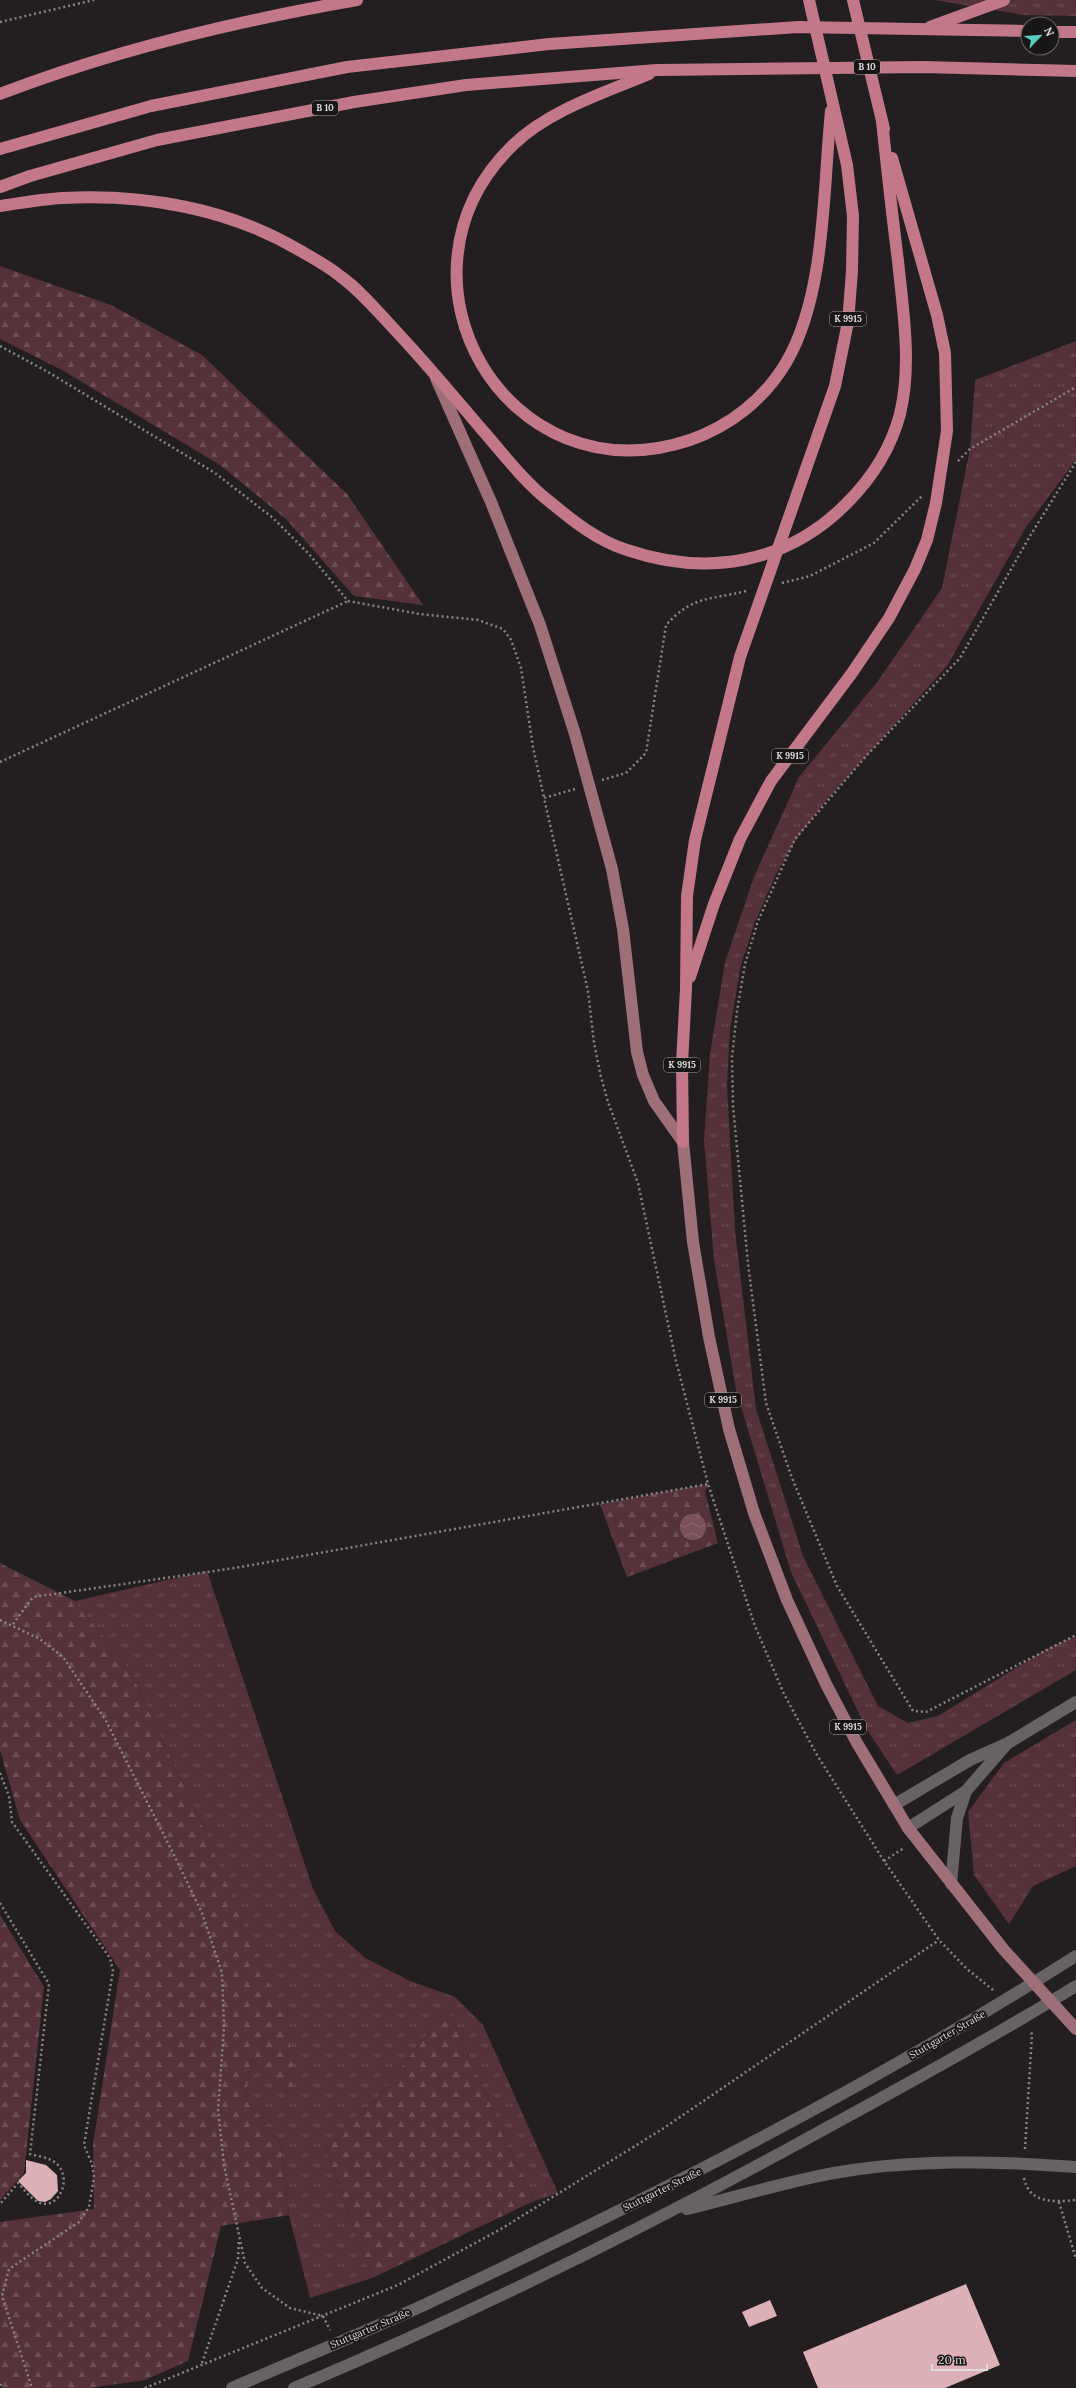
<svg xmlns="http://www.w3.org/2000/svg" width="1076" height="2388" viewBox="0 0 1076 2388" font-family="Lora,serif">
<style>
.grass{fill:url(#grass-tufts)}
.forest{fill:url(#forest-firs)}
.water{fill:url(#water-waves)}
.building{fill:#ddafb7}
.lines{fill:none;stroke-linecap:round;stroke-linejoin:round}
.path{stroke:#898586;stroke-width:2.5;stroke-dasharray:2 3;stroke-linecap:butt}
.secondary{stroke:#676263;stroke-width:12}
.primary{stroke:#9e6f79;stroke-width:12}
.highway{stroke:#c27888;stroke-width:12}
.labels{text-anchor:middle;stroke-width:4;stroke-linejoin:round;paint-order:stroke}
.shield{fill:#191616;stroke:#a3a0a1;stroke-width:1}
.shield-label{font-size:9px;font-weight:bold;fill:#dedbdc}
.street-label{font-size:10px;fill:#dedbdc;stroke:#191616}
</style>
<defs>
<pattern id="grass-tufts" width="24" height="20" patternUnits="userSpaceOnUse"><rect width="24" height="20" fill="#553139"/><path d="M3 7l-1-3M5 7V3M7 7l1-3M15 17l-1-3M17 17v-4M19 17l1-3" fill="none" stroke="#6d4e55"/></pattern>
<pattern id="forest-firs" width="22" height="20" patternUnits="userSpaceOnUse"><rect width="22" height="20" fill="#553139"/><path d="M5 1l3.5 6h-7zM16 11l3.5 6h-7z" fill="#6d4e55"/></pattern>
<pattern id="water-waves" width="16" height="10" patternUnits="userSpaceOnUse"><rect width="16" height="10" fill="#7a5159"/><path d="M0 5q4-4 8 0t8 0" fill="none" stroke="#8c6970"/></pattern>
</defs>
<rect width="100%" height="100%" fill="#231f20"/>
<g class="grass">
<polygon points="934,0 1076,0 1076,16 1024,15"/>
<polygon points="1076,341 1076,460 1026,527 947,666 826,801 798,837 776,874 755,922 741,965 730,1029 727,1086 735,1230 756,1409 803,1556 878,1706 908,1723 938,1716 1050,1647 1076,1636 1076,1670 897,1775 866,1728 791,1572 736,1390 714,1260 704,1140 710,1054 725,962 754,877 799,777 878,681 942,588 970,449 975,380"/>
<polygon points="207,1571 313,1889 335,1931 365,1958 410,1981 455,1997 483,2025 558,2193 534,2201 448,2010 434,2025 379,2096 326,2150 372,2278 310,2298 289,2215 281,2145 245,2099 252,2059 290,2094 205,1832 131,1672 75,1601"/>
<polygon points="1076,1720 1076,1866 1033,1886 1009,1924 974,1875 968,1812 1004,1763"/>
</g>
<g class="forest">
<polygon points="0,266 111,305 202,355 347,494 423,605 354,596 286,519 220,465 62,370 0,339"/>
<polygon points="708,1484 705,1492 718,1543 627,1577 600,1504"/>
<polygon points="0,1563 75,1601 131,1672 205,1832 288,2029 295,2076 290,2094 252,2059 245,2099 281,2145 289,2215 221,2226 188,2361 145,2380 89,2388 2,2388 0,2383 0,2222 94,2209 93,2145 120,1970 20,1820 0,1750"/>
<polygon points="0,1915 44,1987 24,2173 0,2200"/>
<polygon points="448,2010 534,2201 372,2278 326,2150 379,2096 434,2025"/>
</g>
<circle class="water" cx="693" cy="1527" r="13"/>
<g class="building">
<polygon points="26,2160 46,2165 57,2175 58,2191 51,2199 45,2202 38,2201 18,2181 26,2173"/>
<polygon points="966,2284 1000,2365 945,2388 818,2388 803,2352"/>
<polygon points="770,2300 777,2316 749,2327 742,2312"/>
</g>
<g class="lines">
<g class="path">
<polyline points="0,22 94,0"/>
<polyline points="0,346 48,372 215,473 273,518 309,554 348,601 420,614 478,620 503,629 511,640 521,668 533,747 544,798"/>
<polyline points="958,461 970,449 1076,387"/>
<polyline points="1076,462 1030,536 960,658 867,755 795,839 758,921 745,964 737,1011 732,1057 733,1106 748,1264 766,1403 792,1478 837,1586 913,1711 926,1712 1076,1635"/>
<polyline points="782,583 810,576 874,543 922,496"/>
<polyline points="0,762 348,601"/>
<path d="M602 780 626 773 646 753 666 625C693 595 711 600 746 591"/>
<polyline points="575,789 544,798 588,991 594,1043 601,1077 608,1102 638,1183 676,1361 708,1484 755,1626 784,1694 817,1755 884,1861 939,1940 967,1969 993,1990"/>
<polyline points="0,1620 40,1639 63,1657 105,1719 173,1853 202,1913 222,1973 224,2027 218,2110 224,2165 245,2263 262,2288 290,2308 323,2316 330,2330"/>
<polyline points="13,1624 33,1597 235,1568 708,1484"/>
<polyline points="0,1773 9,1796 12,1822 110,1958 113,1971 84,2145 92,2164 94,2177 89,2207 79,2222 9,2269 2,2296 32,2388"/>
<polyline points="884,1861 904,1848"/>
<path d="M0 1903 49 1984 30 2154C37 2156 45 2157 51 2160 76 2172 60 2213 38 2202 31 2199 23 2188 18 2183L0 2204"/>
<polyline points="1025,2149 1032,2034 1030,2031"/>
<path d="M1024 2178C1029 2204 1055 2202 1076 2200"/>
<polyline points="1059,2202 1076,2259"/>
<polyline points="202,2363 238,2259 239,2240"/>
<polyline points="0,2384 2,2388"/>
<polyline points="145,2388 398,2285 501,2229 664,2128 939,1940"/>
</g>
<g class="secondary">
<polyline points="894,1805 970,1760 1008,1743 1076,1702"/>
<polyline points="908,1828 966,1791 1005,1746"/>
<polyline points="951,1884 957,1818 966,1791"/>
<path d="M687 2209C736 2197 785 2182 834 2173 913 2159 996 2161 1076 2167"/>
<path d="M232 2388C296 2360 361 2334 424 2305 647 2200 868 2088 1076 1956"/>
<path d="M294 2388C478 2311 656 2222 830 2126 913 2081 995 2036 1076 1986"/>
</g>
<polyline class="primary" points="436,378 491,502 540,625 575,734 612,869 623,929 637,1052 643,1075 654,1101 683,1142 693,1242 709,1337 729,1429 754,1513 787,1600 826,1684 857,1743 908,1828 1004,1950 1076,2029"/>
<g class="highway">
<polyline points="853,0 884,129"/>
<polyline points="930,27 1004,0"/>
<polyline points="1052,32 1076,32"/>
<path d="M649 74C604 93 549 110 513 145 377 277 507 501 690 440 730 426 765 399 787 361 826 293 823 188 831 111"/>
<path d="M0 94C114 50 236 21 357 0"/>
<polyline points="0,149 151,106 347,67 549,44 798,27 1028,31"/>
<polyline points="0,187 30,176 157,140 354,102 466,85 657,70 923,67 1076,71"/>
<path d="M0 206C21 203 42 199 63 198 144 194 228 208 299 250 313 258 328 266 340 276 361 291 378 312 395 330 424 361 451 393 478 425 501 451 523 481 550 502 573 521 598 541 627 550 707 577 787 564 847 503 871 479 891 448 900 414 912 365 903 310 898 261 892 214 887 168 882 121"/>
<polyline points="690,977 714,904 740,839 771,781 852,673 889,618 915,569 927,540 936,503 947,431 945,353 937,315 892,158"/>
<polyline points="683,1142 682,1063 686,989 687,896 695,840 740,657 835,386 848,322 852,271 853,216 847,165 809,0"/>
</g>
</g>
<g class="labels">
<g class="shield">
<rect x="854" y="60" width="26" height="14" rx="3"/>
<rect x="312" y="101" width="26" height="14" rx="3"/>
<rect x="830" y="312" width="36" height="14" rx="3"/>
<rect x="772" y="749" width="36" height="14" rx="3"/>
<rect x="664" y="1058" width="36" height="14" rx="3"/>
<rect x="705" y="1393" width="36" height="14" rx="3"/>
<rect x="830" y="1720" width="36" height="14" rx="3"/>
</g>
<g class="shield-label">
<text x="867" y="70">B 10</text>
<text x="325" y="111">B 10</text>
<text x="848" y="322">K 9915</text>
<text x="790" y="759">K 9915</text>
<text x="682" y="1068">K 9915</text>
<text x="723" y="1403">K 9915</text>
<text x="848" y="1730">K 9915</text>
</g>
<g class="street-label">
<text transform="translate(947 2034) rotate(-30)" y="4">Stuttgarter Straße</text>
<text transform="translate(662 2189) rotate(-26)" y="4">Stuttgarter Straße</text>
<text transform="translate(370 2328) rotate(-23)" y="4">Stuttgarter Straße</text>
</g>
</g>
<g transform="translate(1040 36) rotate(65)"><circle r="19" fill="#191616" stroke="#686565"/>
<path d="M0-3L7 15L0 10L-7 15Z" fill="#57cec2"/>
<text y="-6" font-size="11" font-weight="bold" text-anchor="middle" fill="#dedbdc">N</text>
</g>
<path d="M932 2364v6h55v-6" fill="none" stroke="#dedbdc" stroke-width="2"/>
<text x="938" y="2364" font-size="12" fill="#dedbdc" stroke="#191616" stroke-width="3" paint-order="stroke">20 m</text>
</svg>
